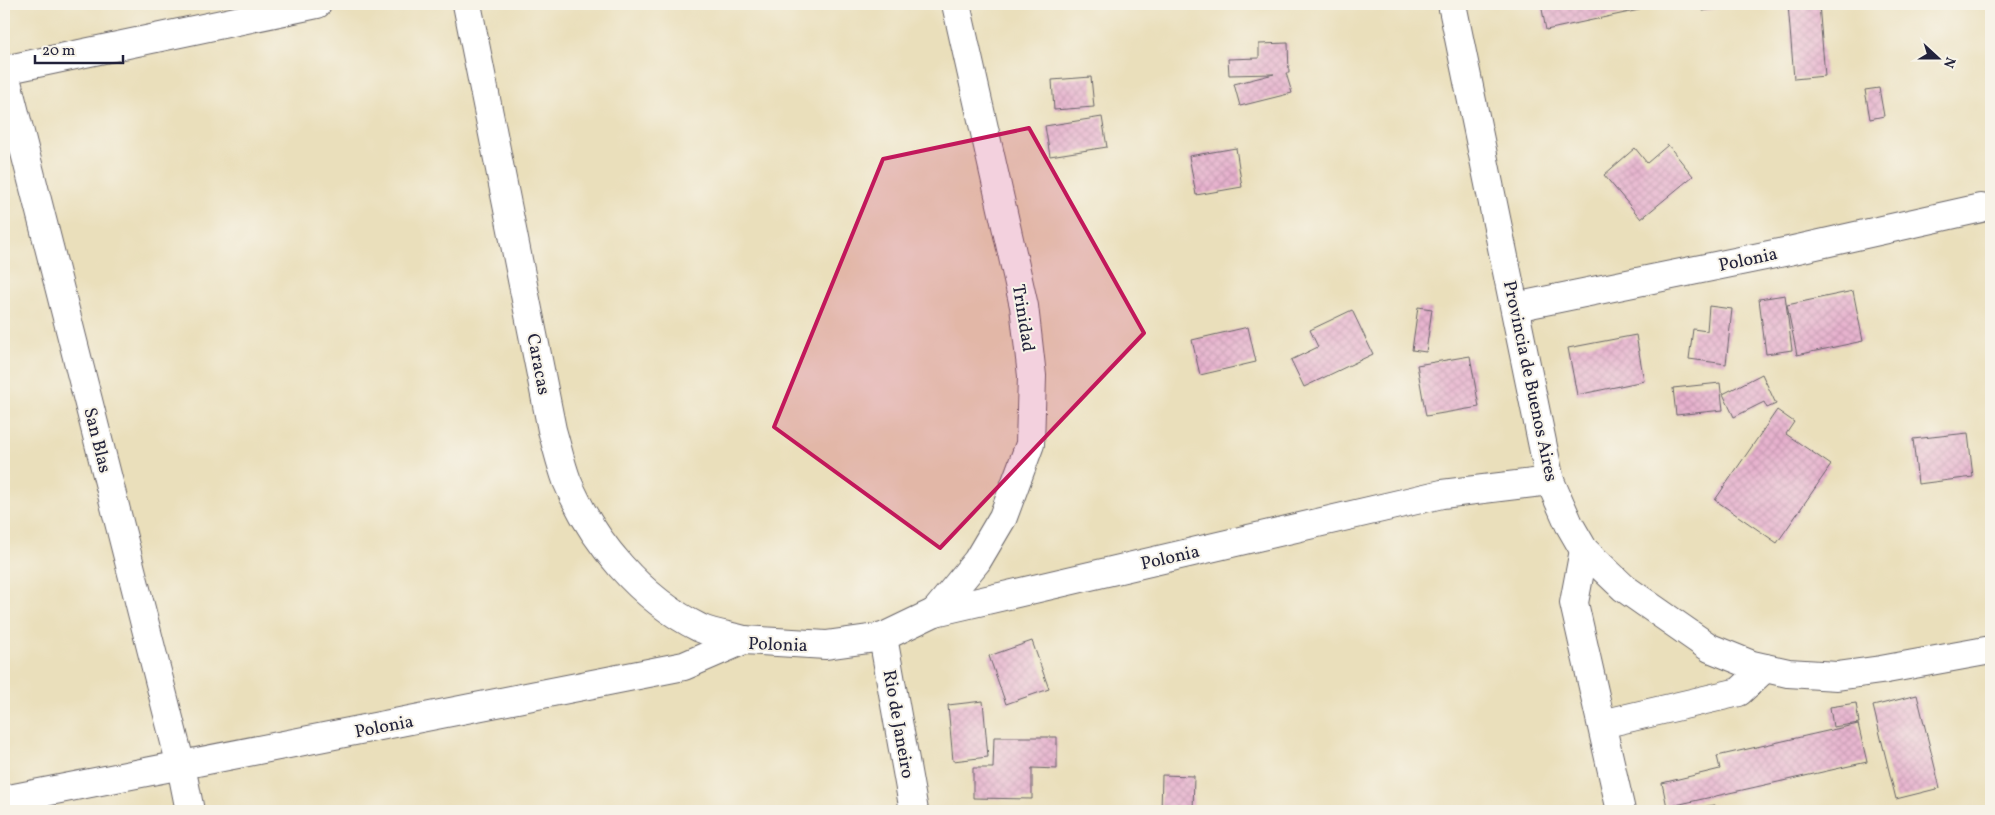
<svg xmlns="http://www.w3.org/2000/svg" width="1995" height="815" viewBox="0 0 1995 815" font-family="Vollkorn,serif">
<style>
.building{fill:url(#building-cross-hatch)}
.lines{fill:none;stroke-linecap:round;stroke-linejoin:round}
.minor-casing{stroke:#686468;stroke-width:30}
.major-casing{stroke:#686468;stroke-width:30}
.minor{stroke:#fff;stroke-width:28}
.major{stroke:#fff;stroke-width:28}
.marked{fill:#c2185b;fill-opacity:0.2;stroke:#c2185b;stroke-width:4;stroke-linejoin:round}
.labels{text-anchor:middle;stroke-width:4;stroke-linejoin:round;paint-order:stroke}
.street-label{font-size:18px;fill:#22223b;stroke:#f7f3e8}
</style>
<defs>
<pattern id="building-cross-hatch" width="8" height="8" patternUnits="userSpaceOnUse" patternTransform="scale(1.25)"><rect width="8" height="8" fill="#e6b0cd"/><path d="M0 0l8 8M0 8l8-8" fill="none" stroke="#c597b1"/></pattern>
</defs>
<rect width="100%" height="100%" fill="#f7f3e8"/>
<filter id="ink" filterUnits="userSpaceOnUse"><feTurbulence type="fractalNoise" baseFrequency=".02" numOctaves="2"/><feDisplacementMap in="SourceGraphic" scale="10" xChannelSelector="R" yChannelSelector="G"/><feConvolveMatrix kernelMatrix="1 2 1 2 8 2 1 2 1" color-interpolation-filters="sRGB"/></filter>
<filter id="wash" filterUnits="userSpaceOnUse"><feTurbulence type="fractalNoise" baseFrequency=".0096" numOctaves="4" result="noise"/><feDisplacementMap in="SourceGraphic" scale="20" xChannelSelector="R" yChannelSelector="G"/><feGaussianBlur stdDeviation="1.12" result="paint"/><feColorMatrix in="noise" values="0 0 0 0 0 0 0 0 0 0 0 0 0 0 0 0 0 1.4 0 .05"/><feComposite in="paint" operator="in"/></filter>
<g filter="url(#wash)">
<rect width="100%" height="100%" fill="#eadfbb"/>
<g id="blocks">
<g class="building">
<polygon points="1541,4 1638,4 1639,10 1546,30"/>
<polygon points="1702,4 1735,4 1735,5 1703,11"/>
<polygon points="1788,4 1819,4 1825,76 1794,79"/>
<polygon points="1288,43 1289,73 1286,73 1292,93 1240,106 1234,84 1274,74 1229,75 1228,59 1259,58 1259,44"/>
<polygon points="1091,77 1094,107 1054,110 1052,80"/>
<polygon points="1879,88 1884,116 1870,119 1865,90"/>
<polygon points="1102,117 1107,147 1050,156 1045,126"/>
<polygon points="1668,145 1693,176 1641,219 1604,175 1635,148 1647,163"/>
<polygon points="1236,148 1242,187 1196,195 1189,156"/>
<polygon points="1853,291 1863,341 1797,355 1787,305"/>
<polygon points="1785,295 1792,350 1766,354 1759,299"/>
<polygon points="1709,306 1732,309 1726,364 1689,359 1693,329 1707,331"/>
<polygon points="1418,307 1432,309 1426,352 1412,350"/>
<polygon points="1352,310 1373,354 1304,387 1291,360 1318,347 1310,330"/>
<polygon points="1248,327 1256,362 1200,375 1192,340"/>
<polygon points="1636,335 1644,381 1577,395 1568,348"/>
<polygon points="1470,356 1479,407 1426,416 1417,365"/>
<polygon points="1762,374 1776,404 1767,408 1764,402 1734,417 1723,394"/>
<polygon points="1720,383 1723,410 1676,415 1673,388"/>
<polygon points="1777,410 1794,422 1786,434 1831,465 1777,543 1715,500"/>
<polygon points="1968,433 1973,477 1918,484 1913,439"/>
<polygon points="1032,641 1049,689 1006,704 989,656"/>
<polygon points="1917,695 1940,788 1896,799 1873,706"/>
<polygon points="983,701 988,757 953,761 948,705"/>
<polygon points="1856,703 1859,723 1833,727 1830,707"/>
<polygon points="1858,724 1867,762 1667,807 1662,783 1720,769 1717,756"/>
<polygon points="994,737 1057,737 1057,769 1032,768 1032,799 973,798 973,768 993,768"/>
<polygon points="1162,775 1194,776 1193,811 1161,811"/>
<polygon points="1715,805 1716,811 1696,811 1696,808"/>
</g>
</g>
</g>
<g filter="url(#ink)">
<use href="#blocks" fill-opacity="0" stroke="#686468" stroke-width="1"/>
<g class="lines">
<g class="minor-casing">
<g id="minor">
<path d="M467 4 552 430C557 447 561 465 567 481 592 541 641 599 700 628 713 634 730 636 744 640"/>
<polyline points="4,70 181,766 190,811"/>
<polyline points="4,70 317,4"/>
<polyline points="1515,307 1789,251 1981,208"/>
<polyline points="1584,550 1574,603 1621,811"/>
<polyline points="935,612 977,561 1003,517 1030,444 1032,376 1024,306 956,4"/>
<polyline points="883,637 914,811"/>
<polyline points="1602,724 1739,692 1765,668"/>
<polyline points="4,800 684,666 744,640 826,645 883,637 935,612 1442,494 1550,481"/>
</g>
</g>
<g class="major-casing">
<polyline id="major" points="1452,4 1550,481 1569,524 1584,550 1624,588 1710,648 1752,665 1788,673 1837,676 1881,670 1991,650"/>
</g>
<use href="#minor" class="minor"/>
<use href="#major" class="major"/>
</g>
</g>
<path class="marked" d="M1029 128 1144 333 940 548 774 427 883 159Z"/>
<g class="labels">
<g class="street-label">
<text transform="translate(1748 259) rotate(-12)" y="6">Polonia</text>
<text transform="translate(1024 318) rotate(81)" y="6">Trinidad</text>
<text transform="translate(539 364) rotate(79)" y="6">Caracas</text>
<text transform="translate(1531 381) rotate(78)" y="6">Provincia de Buenos Aires</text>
<text transform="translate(98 440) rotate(76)" y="6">San Blas</text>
<text transform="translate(1170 557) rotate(-13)" y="6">Polonia</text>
<text transform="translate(778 644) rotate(2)" y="6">Polonia</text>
<text transform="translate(899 724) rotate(80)" y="6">Rio de Janeiro</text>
<text transform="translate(384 726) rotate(-11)" y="6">Polonia</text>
</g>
</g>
<rect width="1995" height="815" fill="none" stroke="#f7f3e8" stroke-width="20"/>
<g transform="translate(1938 58) rotate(111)" stroke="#f7f3e8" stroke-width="4" paint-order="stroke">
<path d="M0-4L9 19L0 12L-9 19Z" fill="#22223b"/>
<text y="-8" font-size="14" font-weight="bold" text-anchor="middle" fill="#22223b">N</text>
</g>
<path d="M35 55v8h88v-8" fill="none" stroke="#22223b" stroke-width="2.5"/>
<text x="42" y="55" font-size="15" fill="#22223b" stroke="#f7f3e8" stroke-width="4" paint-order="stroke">20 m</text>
</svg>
